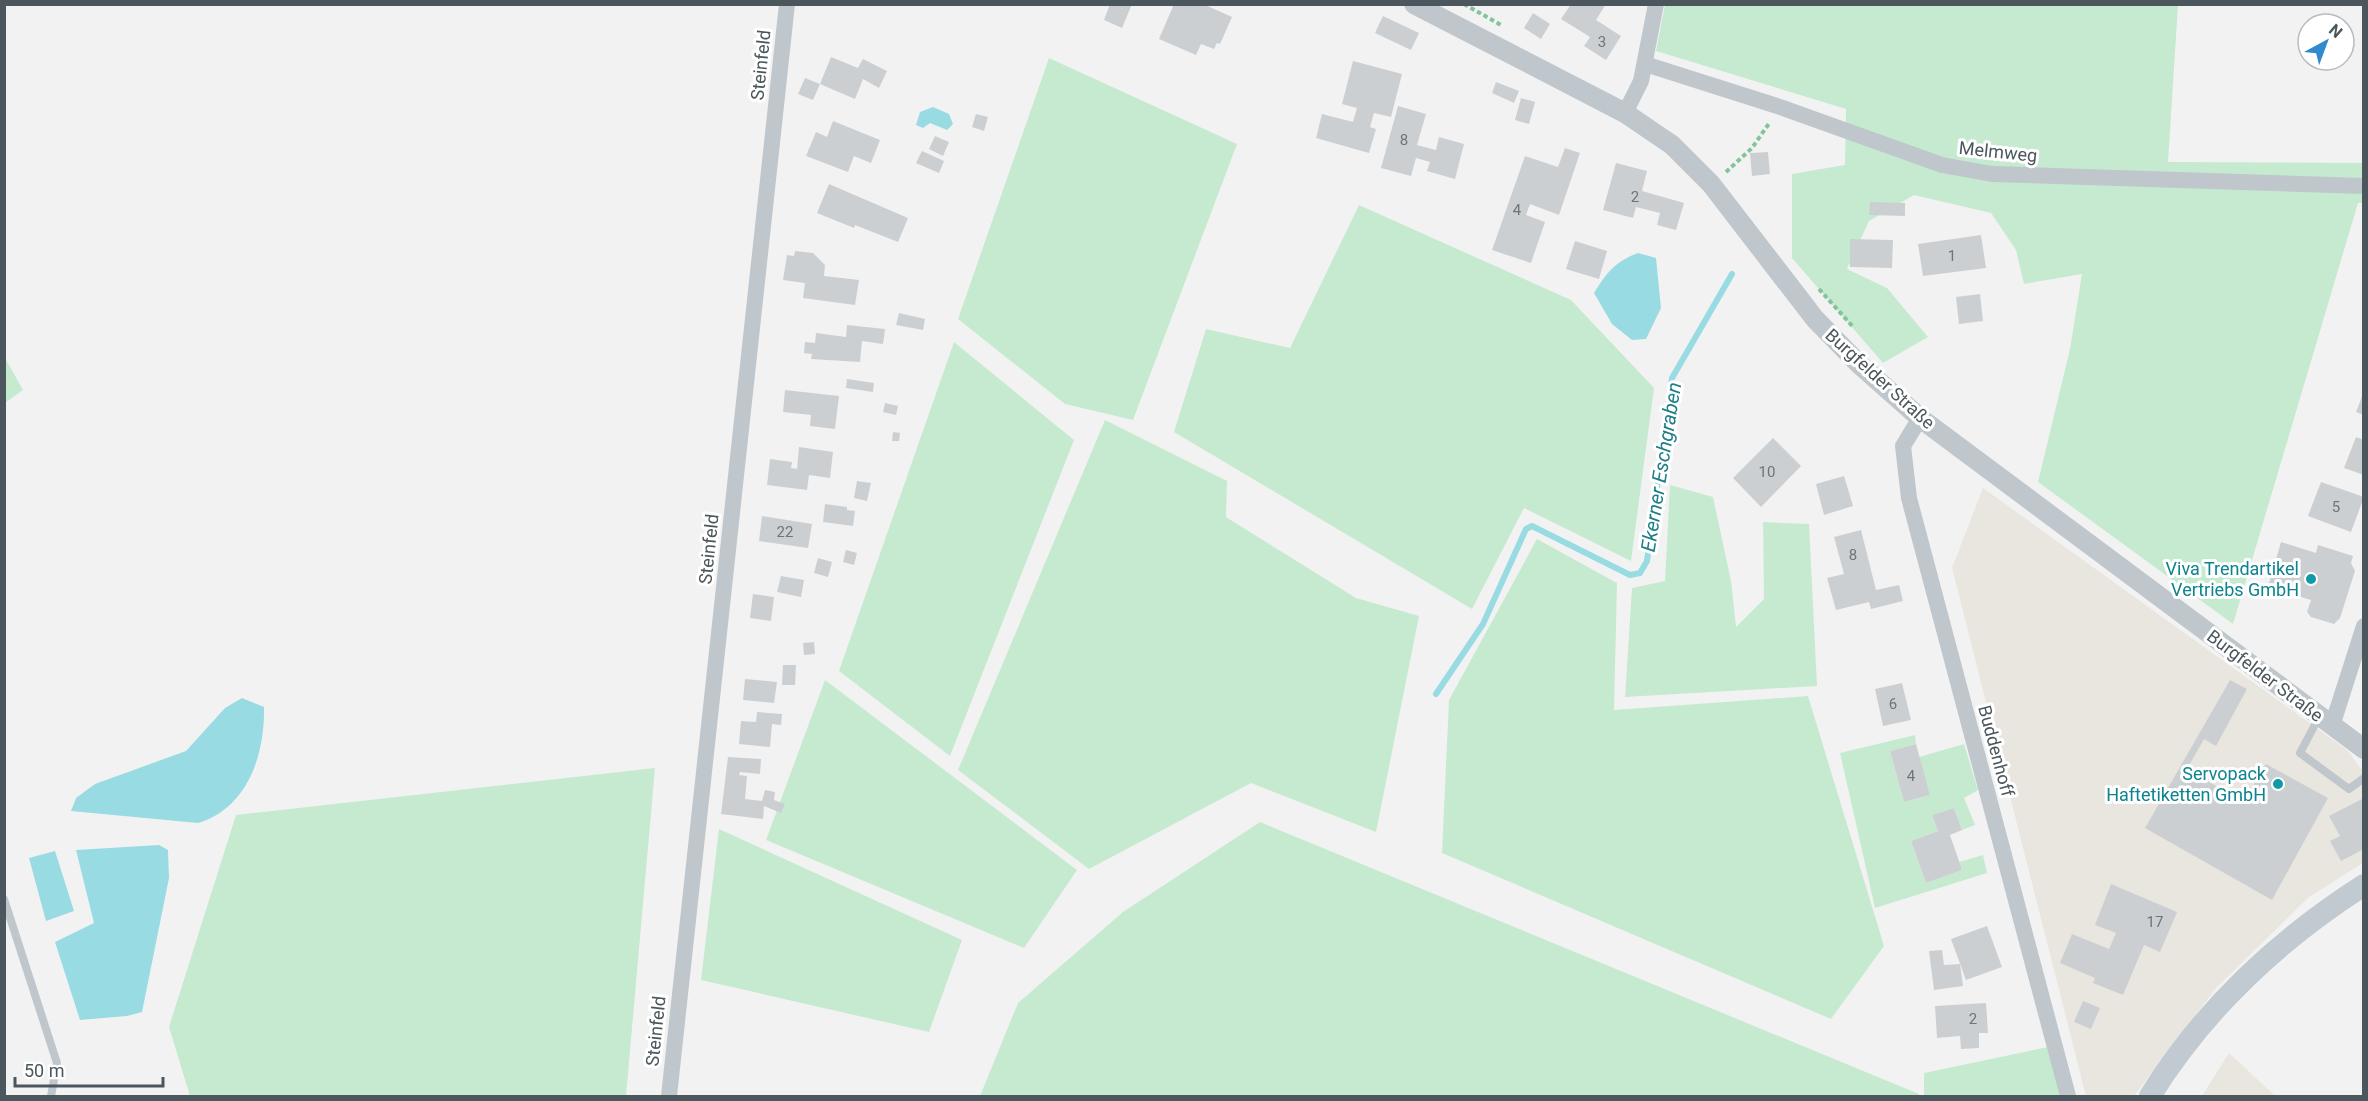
<svg xmlns="http://www.w3.org/2000/svg" width="2368" height="1101" viewBox="0 0 2368 1101" font-family="Roboto,sans-serif">
<style>
.commercial{fill:#e9e6df}
.green{fill:#c6ead0}
.water{fill:#99dbe2}
.lines{fill:none;stroke-linecap:round;stroke-linejoin:round}
.stream{stroke:#99dbe2;stroke-width:6}
.building{fill:#cccfd2}
.path{stroke:#83c49c;stroke-width:4;stroke-dasharray:4.5 3;stroke-linecap:butt}
.service{stroke:#bfc7cc;stroke-width:8}
.minor{stroke:#bfc7cc;stroke-width:16}
.tertiary{stroke:#bfc7cc;stroke-width:20}
.secondary{stroke:#c0cad0;stroke-width:22}
.culture-dot{fill:#0f9aa8;stroke:#fff;stroke-width:2}
.labels{text-anchor:middle;stroke-width:6;stroke-linejoin:round;paint-order:stroke}
.number-label{font-size:15px;fill:#6b757a}
.street-label{font-size:18px;fill:#4b575c;stroke:#fff}
.culture-label{font-size:18px;fill:#0d838f;stroke:#fff;text-anchor:end}
.water-label{font-size:20px;font-style:italic;fill:#1d7e86;stroke:#fff}
</style>
<rect width="100%" height="100%" fill="#f3f2f2"/>
<g class="commercial">
<polygon points="1983,488 2347,750 2363,771 2363,863 2309,897 2217,987 2134,1096 2086,1096 1952,568"/>
<polygon points="2229,1053 2275,1096 2202,1096"/>
</g>
<g class="green">
<polygon points="1665,5 2178,5 2168,162 2363,163 2363,203 2358,203 2233,624 2038,482 2070,349 2082,274 2024,284 2016,250 1991,213 1914,195 1869,221 1847,269 1887,288 1928,337 1883,363 1792,258 1792,174 1845,165 1846,109 1656,51"/>
<polygon points="1049,58 1237,144 1133,420 1065,404 958,319"/>
<polygon points="1359,205 1571,300 1654,388 1631,561 1524,508 1472,609 1174,432 1206,329 1290,348"/>
<polygon points="954,342 1074,440 950,756 839,671"/>
<polygon points="4,356 23,390 5,403 4,403"/>
<polygon points="1105,420 1227,481 1226,517 1356,598 1419,616 1376,832 1251,783 1089,869 958,770"/>
<polygon points="1670,485 1713,497 1731,581 1736,627 1764,599 1763,522 1809,524 1817,686 1625,697 1632,588 1665,581"/>
<polygon points="1537,539 1617,583 1614,710 1808,696 1884,946 1831,1019 1442,853 1449,700"/>
<polygon points="825,680 1077,870 1024,948 766,840"/>
<polygon points="1915,735 1916,744 1890,751 1904,802 1930,795 1919,757 1964,744 1978,790 1964,798 1975,825 1962,830 1954,808 1932,815 1938,831 1911,841 1926,883 1962,870 1959,862 1983,855 1987,873 1875,908 1840,753"/>
<polygon points="655,768 626,1096 190,1096 169,1027 236,815"/>
<polygon points="1260,822 1919,1094 1919,1096 980,1096 1018,1003 1123,912"/>
<polygon points="719,829 962,940 929,1032 701,980"/>
<polygon points="2048,1047 2061,1096 1924,1096 1924,1073"/>
</g>
<g class="water">
<polygon points="933,107 949,114 953,124 947,130 930,123 923,128 916,125 920,112"/>
<path d="M1638 253 1656 258 1661 308 1646 339 1632 340 1612 324 1594 293C1606 273 1616 261 1638 253Z"/>
<path d="M242 698 264 707C265 754 248 808 198 823L71 811 76 798 95 784 186 751 225 708Z"/>
<polygon points="159,845 168,850 169,878 142,1012 127,1016 80,1020 55,942 94,923 76,850"/>
<polygon points="55,851 74,911 46,921 29,858"/>
</g>
<g class="lines">
<polyline class="stream" points="1436,694 1483,624 1526,529 1532,526 1630,575 1640,573 1647,561 1672,378 1732,274"/>
</g>
<g class="building">
<polygon points="1110,4 1132,4 1122,28 1104,20"/>
<polygon points="1174,4 1203,4 1232,17 1220,44 1217,43 1214,49 1201,44 1196,55 1159,39"/>
<polygon points="1571,4 1606,4 1596,20 1621,36 1606,60 1584,46 1590,37 1561,19"/>
<polygon points="1533,13 1550,24 1541,39 1524,28"/>
<polygon points="1383,16 1419,33 1411,50 1375,33"/>
<polygon points="831,57 858,68 863,59 887,71 879,88 863,79 855,99 820,84"/>
<polygon points="1353,61 1402,74 1391,117 1374,113 1370,127 1376,129 1369,153 1316,138 1322,114 1353,122 1357,108 1342,104"/>
<polygon points="805,78 820,84 813,100 798,94"/>
<polygon points="1496,82 1519,91 1514,103 1492,93"/>
<polygon points="1521,98 1535,102 1529,124 1515,120"/>
<polygon points="1398,106 1426,114 1417,145 1436,150 1439,137 1464,144 1455,179 1427,171 1430,162 1416,158 1411,176 1381,168"/>
<polygon points="976,114 988,117 984,131 972,127"/>
<polygon points="833,121 880,140 871,163 854,156 848,172 806,156 816,132 827,137"/>
<polygon points="935,136 949,142 943,156 929,149"/>
<polygon points="1565,148 1580,153 1559,215 1530,204 1526,215 1545,222 1531,263 1492,250 1525,156 1558,167"/>
<polygon points="922,151 944,161 939,173 916,163"/>
<polygon points="1768,152 1770,174 1752,176 1750,153"/>
<polygon points="1616,163 1647,171 1642,191 1684,203 1676,230 1657,225 1660,213 1636,207 1633,218 1603,210"/>
<polygon points="829,184 908,218 898,242 855,225 854,228 817,213"/>
<polygon points="1870,202 1905,203 1905,216 1869,215"/>
<polygon points="1981,235 1986,268 1923,276 1918,244"/>
<polygon points="1850,239 1893,240 1892,268 1850,267"/>
<polygon points="1575,241 1607,251 1599,279 1566,269"/>
<polygon points="795,251 813,253 825,265 824,276 859,280 855,305 803,298 805,283 783,280 787,255 794,256"/>
<polygon points="1980,294 1983,321 1959,324 1956,297"/>
<polygon points="899,313 925,319 923,330 896,325"/>
<polygon points="847,325 885,329 883,344 862,341 860,362 811,359 812,354 804,353 805,342 815,343 816,333 846,337"/>
<polygon points="847,379 874,383 873,392 846,388"/>
<polygon points="785,390 839,396 835,429 810,426 811,415 783,412"/>
<polygon points="2363,394 2364,394 2364,415 2356,412"/>
<polygon points="885,403 898,406 896,415 883,412"/>
<polygon points="893,432 900,433 899,441 892,441"/>
<polygon points="2356,437 2364,440 2364,475 2344,468"/>
<polygon points="1773,438 1801,466 1761,507 1733,478"/>
<polygon points="799,447 833,452 830,478 809,475 807,490 767,485 770,459 792,462 791,468 797,469"/>
<polygon points="1844,476 1853,506 1824,515 1816,484"/>
<polygon points="857,481 871,483 867,501 854,498"/>
<polygon points="2321,482 2364,497 2351,532 2308,516"/>
<polygon points="825,504 847,507 847,510 855,511 853,526 823,522"/>
<polygon points="762,516 812,524 808,548 759,541"/>
<polygon points="1861,530 1876,590 1899,585 1903,601 1871,609 1869,602 1836,610 1827,578 1844,574 1834,537"/>
<polygon points="2281,542 2316,553 2318,545 2353,556 2351,563 2355,571 2340,618 2334,624 2311,617 2307,612 2311,600 2268,587"/>
<polygon points="846,550 857,553 854,565 843,562"/>
<polygon points="818,558 832,562 828,577 814,573"/>
<polygon points="781,576 804,580 801,597 777,592"/>
<polygon points="753,594 774,597 771,621 750,618"/>
<polygon points="814,642 815,654 804,655 803,643"/>
<polygon points="783,665 796,665 795,685 782,685"/>
<polygon points="745,679 777,682 774,703 743,700"/>
<polygon points="2230,680 2247,689 2216,746 2204,739 2187,769 2243,802 2266,764 2328,798 2272,900 2145,828"/>
<polygon points="1902,683 1911,720 1883,726 1875,689"/>
<polygon points="757,712 782,714 781,725 772,724 770,747 739,744 741,721 756,722"/>
<polygon points="1916,744 1930,795 1904,802 1890,751"/>
<polygon points="728,757 761,759 760,774 740,772 739,775 747,776 745,799 762,801 765,790 775,792 774,800 785,804 781,813 764,806 763,819 721,814"/>
<polygon points="2364,798 2364,849 2341,861 2330,841 2340,836 2329,816"/>
<polygon points="1954,808 1962,830 1950,835 1962,870 1926,883 1911,841 1938,831 1932,815"/>
<polygon points="2111,884 2177,912 2160,952 2144,945 2123,995 2093,983 2095,978 2060,963 2072,934 2109,949 2116,933 2095,925"/>
<polygon points="1987,926 2002,967 1966,980 1951,939"/>
<polygon points="1942,950 1944,965 1960,964 1963,986 1934,990 1929,951"/>
<polygon points="2083,1001 2100,1008 2091,1029 2074,1022"/>
<polygon points="1986,1003 1988,1033 1979,1033 1979,1048 1961,1049 1960,1036 1937,1038 1935,1006"/>
</g>
<g class="lines">
<g class="path">
<polyline points="1464,4 1501,25"/>
<polyline points="1726,172 1752,148 1770,122"/>
<polyline points="1819,289 1854,328"/>
</g>
<g class="service">
<polyline points="2319,717 2300,753 2349,789 2364,778"/>
<polyline points="4,899 57,1063 51,1096"/>
</g>
<g class="minor">
<polyline points="1645,64 1780,107 1942,165 1992,174 2364,186"/>
<polyline points="1625,113 1641,81 1656,4"/>
<polyline points="1920,418 1903,446 1909,498 2068,1096"/>
<polyline points="2332,726 2364,626"/>
<polyline points="669,1096 787,4"/>
</g>
<polyline class="tertiary" points="1414,4 1625,113 1672,145 1711,184 1815,319 1859,364 1920,418 2364,749"/>
<path class="secondary" d="M2150 1096C2204 1009 2278 940 2364 885"/>
</g>
<g class="culture-dot">
<circle cx="2311" cy="579" r="6"/>
<circle cx="2278" cy="784" r="6"/>
</g>
<g class="labels">
<g class="number-label">
<text x="1602" y="47">3</text>
<text x="1404" y="145">8</text>
<text x="1635" y="202">2</text>
<text x="1517" y="215">4</text>
<text x="1952" y="261">1</text>
<text x="1767" y="477">10</text>
<text x="2336" y="512">5</text>
<text x="785" y="537">22</text>
<text x="1853" y="560">8</text>
<text x="1893" y="709">6</text>
<text x="1911" y="781">4</text>
<text x="2155" y="927">17</text>
<text x="1973" y="1024">2</text>
</g>
<g class="street-label">
<text transform="translate(761 65) rotate(-84)" y="6">Steinfeld</text>
<text transform="translate(1998 152) rotate(6)" y="6">Melmweg</text>
<text transform="translate(1880 379) rotate(42)" y="6">Burgfelder Straße</text>
<text transform="translate(709 549) rotate(-84)" y="6">Steinfeld</text>
<text transform="translate(2265 676) rotate(37)" y="6">Burgfelder Straße</text>
<text transform="translate(1996 751) rotate(75)" y="6">Buddenhoff</text>
<text transform="translate(656 1031) rotate(-84)" y="6">Steinfeld</text>
</g>
<g class="culture-label">
<text x="2299" y="575">Viva Trendartikel<tspan x="2299" dy="21">Vertriebs GmbH</tspan></text>
<text x="2266" y="780">Servopack<tspan x="2266" dy="21">Haftetiketten GmbH</tspan></text>
</g>
<g class="water-label">
<text transform="translate(1661 467) rotate(-81)" y="7">Ekerner Eschgraben</text>
</g>
</g>
<rect width="2368" height="1101" fill="none" stroke="#4b575c" stroke-width="12"/>
<g transform="translate(2326 42) rotate(41)"><circle r="28" fill="#ffffff" stroke="#b7bcbe" stroke-width="1.5"/>
<path d="M0-4.5L10 22L0 15L-10 22Z" fill="#3189ce"/>
<text y="-9" font-size="16" font-weight="bold" text-anchor="middle" fill="#4b575c">N</text>
</g>
<path d="M15 1077v9h148v-9" fill="none" stroke="#4b575c" stroke-width="3"/>
<text x="24" y="1077" font-size="18" fill="#4b575c" stroke="#ffffff" stroke-width="4.5" paint-order="stroke">50 m</text>
</svg>
